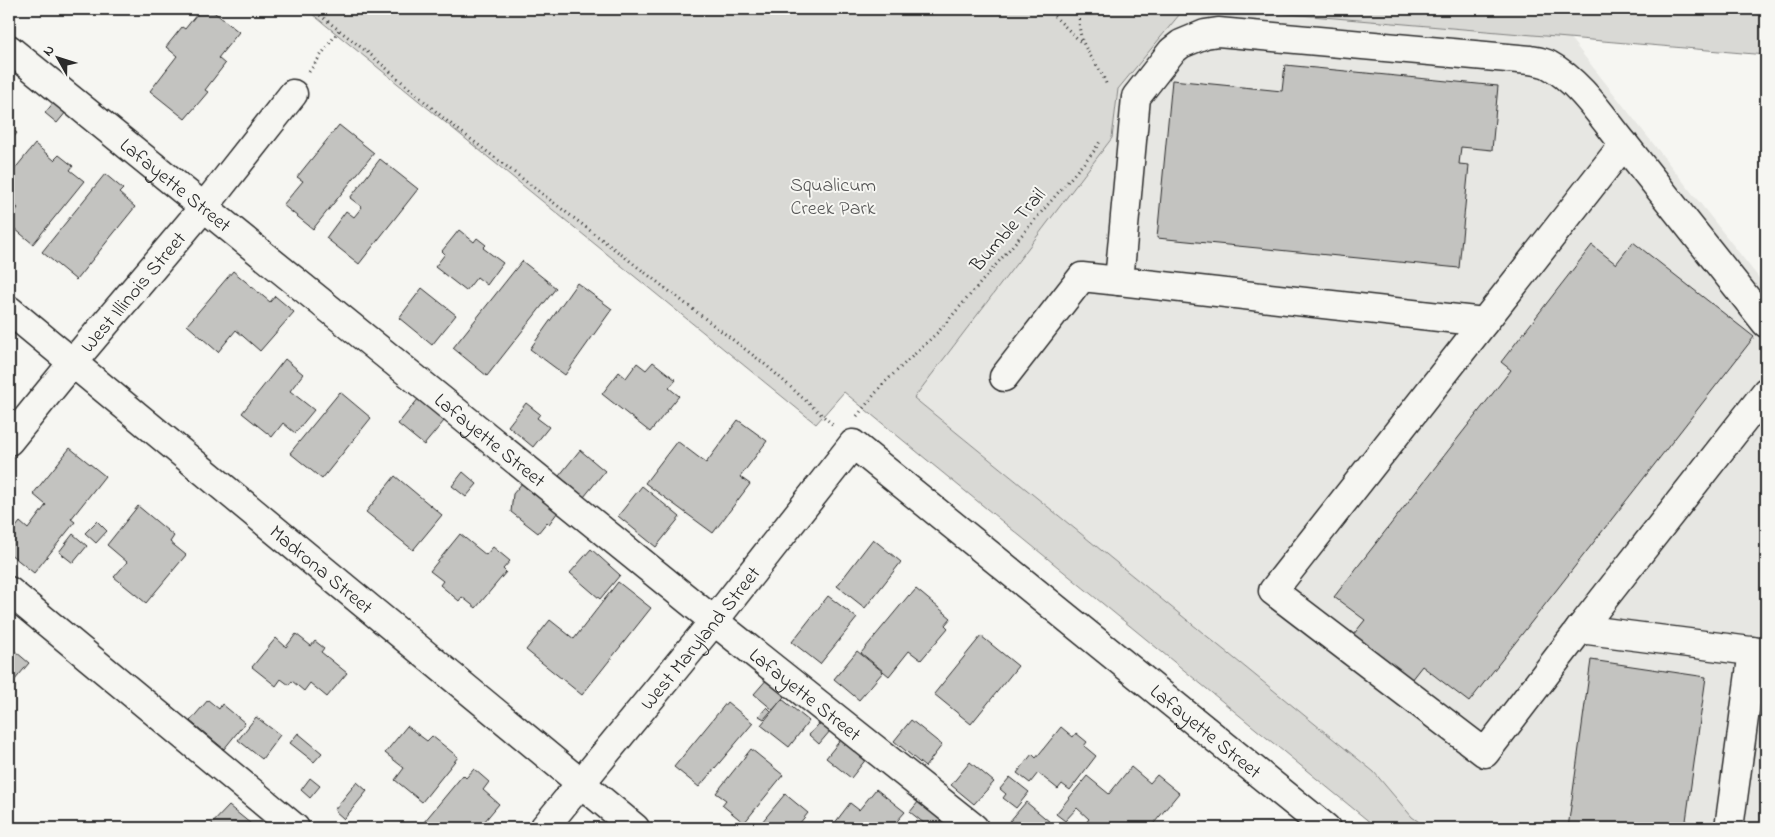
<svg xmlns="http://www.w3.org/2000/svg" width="1775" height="837" viewBox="0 0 1775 837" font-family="'Indie Flower',sans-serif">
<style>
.built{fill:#e7e7e3}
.green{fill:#d9d9d5;stroke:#828280}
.building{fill:#c3c3c0;stroke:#2b2b2b}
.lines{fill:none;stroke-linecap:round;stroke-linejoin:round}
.minor-casing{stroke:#2b2b2b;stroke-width:31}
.path{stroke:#2b2b2b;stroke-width:3;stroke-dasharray:1 4;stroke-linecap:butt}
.minor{stroke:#f6f6f2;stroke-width:28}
.labels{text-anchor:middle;stroke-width:4;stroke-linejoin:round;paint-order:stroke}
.street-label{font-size:20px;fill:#2b2b2b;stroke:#f6f6f2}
.park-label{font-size:20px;fill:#565656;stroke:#f6f6f2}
</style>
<rect width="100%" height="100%" fill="#f6f6f2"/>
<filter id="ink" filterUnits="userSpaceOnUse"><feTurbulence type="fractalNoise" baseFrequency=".02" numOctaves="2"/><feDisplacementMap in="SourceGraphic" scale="10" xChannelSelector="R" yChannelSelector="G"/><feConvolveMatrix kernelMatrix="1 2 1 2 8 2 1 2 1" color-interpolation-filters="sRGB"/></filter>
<g filter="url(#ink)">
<polygon class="built" points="1184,9 1230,9 1570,38 1766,287 1766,828 1428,828 1412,817 1374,772 914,398 1112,138 1118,89"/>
<g class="green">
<polygon points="306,9 1184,9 1118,89 1112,138 914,398 1374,772 1412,817 1428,828 1377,828 844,392 816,424"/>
<polygon points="1230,9 1766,9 1766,55"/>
</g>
<g class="building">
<polygon points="201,9 210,9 239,32 218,58 225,64 205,90 208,92 185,119 150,91 177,56 166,47 182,27 185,29"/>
<polygon points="1285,65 1498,86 1492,150 1461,147 1459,164 1469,165 1459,268 1157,238 1172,80 1282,91"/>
<polygon points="59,96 71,106 57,123 45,113"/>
<polygon points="339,125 374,153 313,229 283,205 303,181 297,177"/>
<polygon points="9,127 17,133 9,143"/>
<polygon points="35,144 54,160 59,155 73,166 70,170 84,181 33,244 9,224 9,219 18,208 9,199 9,196 13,191 9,188 9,176"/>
<polygon points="380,159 418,189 359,264 326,238 346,211 354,217 362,207 350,198"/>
<polygon points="105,174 123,189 119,193 135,207 76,280 42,252"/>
<polygon points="459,230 474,242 477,238 486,245 483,248 503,263 487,285 477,277 466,291 435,267 445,254 442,251"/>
<polygon points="1633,242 1754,337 1469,702 1422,666 1411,680 1353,635 1365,620 1334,597 1511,370 1501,362 1592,245 1616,264"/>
<polygon points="522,261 556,288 487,376 453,348"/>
<polygon points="233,271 270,302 275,296 294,312 260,351 236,330 218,352 187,325"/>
<polygon points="577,283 612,309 565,375 530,349"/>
<polygon points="422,288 456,315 432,345 399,318"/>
<polygon points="285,359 303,374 290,391 314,410 295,433 283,423 272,437 242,413"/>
<polygon points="653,362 676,380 669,388 679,396 650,432 602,394 619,372 626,378 637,363 646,370"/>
<polygon points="340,392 371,418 322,479 290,453"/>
<polygon points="423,393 449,415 424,445 398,424"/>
<polygon points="526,403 540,414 537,418 549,427 533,447 508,426"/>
<polygon points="738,420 767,441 740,477 750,484 713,533 645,483 677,441 706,463"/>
<polygon points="70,448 105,476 71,519 75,522 34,573 9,553 9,536 20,522 28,529 46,505 33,494"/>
<polygon points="580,450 605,471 584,497 559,476"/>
<polygon points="463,472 477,484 466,497 452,486"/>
<polygon points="395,476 442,515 413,550 366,512"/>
<polygon points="527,477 563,505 549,524 547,522 538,533 511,512 513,494"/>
<polygon points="642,486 680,517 656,547 618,516"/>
<polygon points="138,506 174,536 170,542 186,555 146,603 114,577 127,562 107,545"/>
<polygon points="97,521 107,531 96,543 85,533"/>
<polygon points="73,534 87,546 73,563 59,552"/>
<polygon points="460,534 486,555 493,547 510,561 503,569 506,572 476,608 462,597 459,601 440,585 443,581 430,571"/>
<polygon points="873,539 901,562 865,608 837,586"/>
<polygon points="591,549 620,575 600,599 570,573"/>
<polygon points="618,582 651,608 582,695 526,650 550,620 574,639"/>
<polygon points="916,589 951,618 945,625 948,628 921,660 909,651 889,676 861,653 909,595 910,596"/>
<polygon points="828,596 857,618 820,664 792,642"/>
<polygon points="296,634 311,646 315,641 324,648 321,652 347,673 327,697 310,683 304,691 292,681 289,685 281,679 276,686 252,667 276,638 286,647"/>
<polygon points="981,636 1018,666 971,724 934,694"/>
<polygon points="9,646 29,663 9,687"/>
<polygon points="857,651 883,672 859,700 834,679"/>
<polygon points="1591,660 1706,677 1685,828 1568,828"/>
<polygon points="768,678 787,693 773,710 754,694"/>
<polygon points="782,699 809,721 789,747 761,725"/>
<polygon points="208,700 219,709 222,704 245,723 224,749 190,721"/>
<polygon points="727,702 753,723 699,787 674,767"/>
<polygon points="767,707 771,711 764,719 759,716"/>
<polygon points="826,716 836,724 819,744 809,735"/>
<polygon points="256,717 280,735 262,759 238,740"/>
<polygon points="911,720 942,745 925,767 894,741"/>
<polygon points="407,726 427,741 432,736 458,757 422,802 395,780 404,768 385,753"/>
<polygon points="1061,727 1073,737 1076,733 1087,742 1084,746 1096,756 1070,790 1062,784 1058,789 1038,773 1030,783 1017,773 1032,754 1036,758"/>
<polygon points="298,733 322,753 314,762 290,743"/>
<polygon points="846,733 871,753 851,778 826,758"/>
<polygon points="751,749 783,775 744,823 722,805 726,800 716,793"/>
<polygon points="970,762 994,782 974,804 951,785"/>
<polygon points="1131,767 1150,783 1157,775 1179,793 1150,828 1090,828 1085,824 1089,819 1077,808 1065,821 1056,814 1087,776 1109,794"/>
<polygon points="474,769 489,782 483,790 499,804 479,828 419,828 463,775 466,778"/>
<polygon points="1010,777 1029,792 1016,808 1003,798 1006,794 1000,789"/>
<polygon points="310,778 320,786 310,798 301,790"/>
<polygon points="357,782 367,791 344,819 334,810"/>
<polygon points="876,789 905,812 891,828 831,828 850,803 859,810"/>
<polygon points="785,794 808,813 799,824 804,828 757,828"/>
<polygon points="923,796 946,816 936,828 930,828 910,812"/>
<polygon points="1026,802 1050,822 1044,828 1004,828"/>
<polygon points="229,806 256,828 208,828"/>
</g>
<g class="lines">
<g class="minor-casing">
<g id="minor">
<path id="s1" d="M9 49 714 621 974 828"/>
<path id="s2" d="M9 310 635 828"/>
<path d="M1484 322 1119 281 1136 97 1172 51 1181 44 1205 34 1218 32 1530 60C1536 61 1544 62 1549 65 1580 82 1602 117 1624 144"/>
<polyline points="1766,323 1624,144 1273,591 1485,753 1580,629 1766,653"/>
<polyline points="1004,377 1082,277 1119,281"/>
<path id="s3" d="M9 441 73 362 204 207 293 94"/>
<polyline points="9,591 295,828"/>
<polyline points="1580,629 1766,392"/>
<path id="s4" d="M544 828 714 621 853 444 1326 828"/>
<polyline points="1729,828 1753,651"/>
</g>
</g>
<g class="path">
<polyline points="312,9 371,55 447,121 767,366 833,425"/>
<polyline points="1047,9 1082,43"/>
<path d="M1080 9C1075 50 1095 53 1107 86"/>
<polyline points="309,72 339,30"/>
<polyline points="857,416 883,384 939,331 1094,151 1101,140"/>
</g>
<use href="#minor" class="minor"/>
</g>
</g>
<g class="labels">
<g class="street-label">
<text dy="7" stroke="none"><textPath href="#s1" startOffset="215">Lafayette Street</textPath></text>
<text transform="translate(1007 229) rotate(-49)" y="7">Bumble Trail</text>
<text dy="7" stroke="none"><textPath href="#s3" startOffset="194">West Illinois Street</textPath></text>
<text dy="7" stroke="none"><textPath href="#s1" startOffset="620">Lafayette Street</textPath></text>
<text dy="7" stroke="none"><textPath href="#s2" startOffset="406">Madrona Street</textPath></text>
<text dy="7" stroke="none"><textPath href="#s4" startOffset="246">West Maryland Street</textPath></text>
<text dy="7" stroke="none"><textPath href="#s1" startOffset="1025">Lafayette Street</textPath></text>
<text dy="7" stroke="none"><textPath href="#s4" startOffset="948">Lafayette Street</textPath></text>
</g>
<g class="park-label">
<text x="833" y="191">Squalicum<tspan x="833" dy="23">Creek Park</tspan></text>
</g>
</g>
<rect width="1775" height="837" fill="none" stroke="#f6f6f2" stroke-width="30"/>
<rect x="15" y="15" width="1745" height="807" fill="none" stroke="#2b2b2b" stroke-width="2" filter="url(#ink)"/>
<g transform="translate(58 58) rotate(309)" stroke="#f6f6f2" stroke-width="4" paint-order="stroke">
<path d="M0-4L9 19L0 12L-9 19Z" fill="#2b2b2b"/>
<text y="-8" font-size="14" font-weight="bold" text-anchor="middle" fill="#2b2b2b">N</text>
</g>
</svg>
